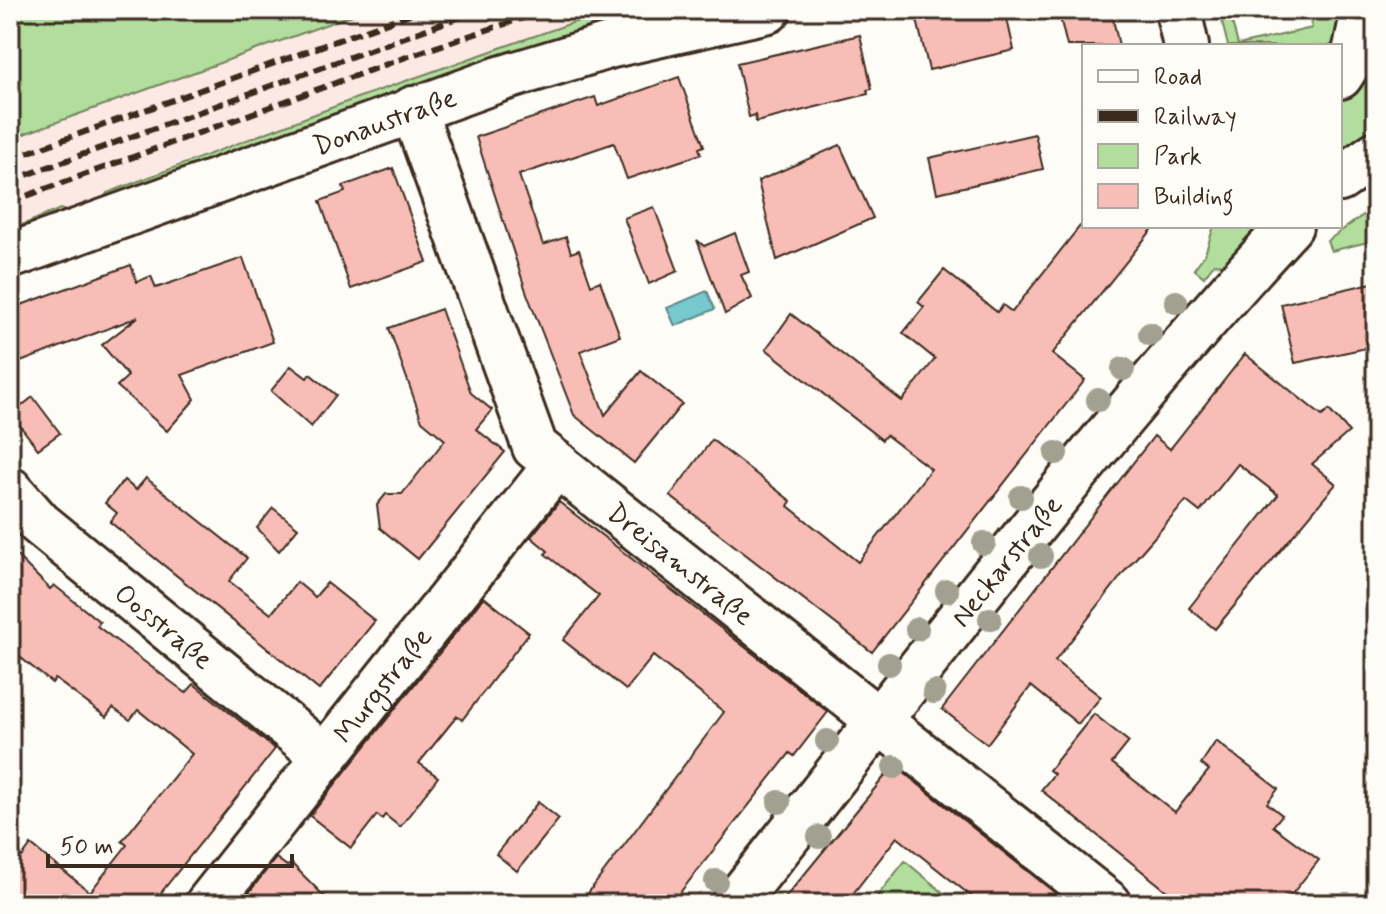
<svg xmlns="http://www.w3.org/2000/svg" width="1386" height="914" viewBox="0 0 1386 914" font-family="Mynerve,sans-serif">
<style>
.built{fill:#fce9e4}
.green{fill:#b1de9d;stroke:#76845e;stroke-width:2}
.water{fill:#77c8cf;stroke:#5f8988;stroke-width:2}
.building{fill:#f9bdb7;stroke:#3b2a1e;stroke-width:2}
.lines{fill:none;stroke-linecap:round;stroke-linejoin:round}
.minor-casing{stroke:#3b2a1e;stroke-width:50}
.minor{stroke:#fdfcf7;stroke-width:44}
.rail{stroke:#3b2a1e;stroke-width:6;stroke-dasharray:12 6;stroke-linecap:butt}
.tree{fill:#a2a191}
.labels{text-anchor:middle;stroke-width:7;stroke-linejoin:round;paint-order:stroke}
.street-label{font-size:28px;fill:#3b2a1e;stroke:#fdfcf7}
</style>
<rect width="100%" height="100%" fill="#fdfcf7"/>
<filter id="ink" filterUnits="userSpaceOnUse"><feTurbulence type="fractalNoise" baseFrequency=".0125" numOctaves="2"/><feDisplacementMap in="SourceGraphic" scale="16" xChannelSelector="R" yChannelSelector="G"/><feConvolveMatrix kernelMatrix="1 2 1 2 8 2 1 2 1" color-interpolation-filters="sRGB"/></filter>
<g filter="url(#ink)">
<polygon class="built" points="366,10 609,10 220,149 107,193 99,205 75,214 60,209 10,230 10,139"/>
<g class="green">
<polygon points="10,10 366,10 10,139"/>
<polygon points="609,10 700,10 10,242 10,230 60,209 75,214 99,205 107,193 357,98"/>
<polygon points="1219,10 1229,10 1238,45 1312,28 1309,10 1351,10 1340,46 1228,46"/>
<polygon points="1376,22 1376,130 1340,156 1340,92"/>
<polygon points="1376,206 1376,240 1331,251 1327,241"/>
<polygon points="1214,226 1261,226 1225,265 1214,264 1204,277 1194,269 1205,254"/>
<polygon points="905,861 957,904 871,904"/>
</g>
<polygon class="water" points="707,291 715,309 675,326 667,308"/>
<g class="building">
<polygon points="957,10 1005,10 1014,50 929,70 917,20"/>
<polygon points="1073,10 1111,10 1119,46 1067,46 1059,13"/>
<polygon points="860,35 872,89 867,90 868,94 756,122 755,115 749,117 737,63"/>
<polygon points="679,77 704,146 699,148 701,154 627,179 614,143 519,175 543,245 566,237 571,253 579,250 591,285 600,281 620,336 580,351 605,415 641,371 682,404 634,463 574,415 526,291 476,137 595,97 598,106"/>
<polygon points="1035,134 1043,169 937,193 929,158"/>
<polygon points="840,145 873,218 777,260 758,181"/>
<polygon points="393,168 427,262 351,289 320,201 345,192 343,186"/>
<polygon points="654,207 678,271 649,284 624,218"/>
<polygon points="1080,226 1155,226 1052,354 1085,380 872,652 670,496 712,440 791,501 788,506 858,562 931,469 886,435 882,440 766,349 791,314 902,401 935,359 903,333 924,307 918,302 944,270 997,312 1003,305 1012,312"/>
<polygon points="735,233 749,272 741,275 752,298 725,314 697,240 704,246"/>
<polygon points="243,258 273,342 182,375 195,399 167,431 117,386 128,376 102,345 138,317 10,366 10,309 131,265 137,282 151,276 156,288"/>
<polygon points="1376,282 1376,346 1295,363 1281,304"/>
<polygon points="441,309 471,393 492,410 476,429 505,452 418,559 380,528 377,505 386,494 402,494 445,440 422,421 389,328"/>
<polygon points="1245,354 1322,416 1329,410 1349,432 1312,464 1336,484 1215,629 1189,608 1278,495 1238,464 1200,512 1186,501 1129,566 1055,661 1101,697 1078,724 1031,686 987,744 942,709 1154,436 1170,449"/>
<polygon points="291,366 307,378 310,374 336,395 311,427 271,391"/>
<polygon points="33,397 60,433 38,449 11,414"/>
<polygon points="146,478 247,558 229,581 271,614 297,582 315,597 327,583 375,621 319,690 110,522 117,513 105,503 124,480 136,490"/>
<polygon points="559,502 828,712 794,756 790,753 671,904 580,904 724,712 653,656 626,690 563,640 599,596 545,554 548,551 531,537"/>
<polygon points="273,508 298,528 279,551 257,528"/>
<polygon points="10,549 50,589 54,585 100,622 97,626 186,693 194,684 275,749 152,904 10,904 10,848 22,857 31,845 90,892 127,845 122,841 192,754 138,710 130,720 113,708 106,717 55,679 52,683 10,649"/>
<polygon points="484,597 529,633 462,720 457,716 419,763 438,777 400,827 385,815 382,819 377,815 351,848 310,816"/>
<polygon points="1094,714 1129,742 1112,763 1175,812 1209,770 1201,764 1216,741 1278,789 1267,803 1282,815 1273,826 1319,860 1284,904 1183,904 1041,790 1054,774 1049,770"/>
<polygon points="894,765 1069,904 981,904 897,837 845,904 780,904"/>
<polygon points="538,802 559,819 517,871 496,854"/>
<polygon points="276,858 287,866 292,864 332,904 240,904"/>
</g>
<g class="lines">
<g class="minor-casing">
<g id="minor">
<polyline points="1178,10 1186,46"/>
<polyline points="1340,76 1355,53 1364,10"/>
<path id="s1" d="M413 109 535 447 1109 904"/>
<polyline points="1340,179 1376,154"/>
<path id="s2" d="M10 256 500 79 612 45 768 10"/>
<path id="s3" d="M10 490 39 523 325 757"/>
<path id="s4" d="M208 904 557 464"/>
<path id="s5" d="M734 904C916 676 1092 440 1290 226"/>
</g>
</g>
<use href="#minor" class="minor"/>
<g class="rail">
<polyline points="10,159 421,10"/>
<polyline points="10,181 479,10"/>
<polyline points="10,202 409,56 547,10"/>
</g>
</g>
<g class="tree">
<circle cx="1176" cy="302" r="12"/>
<circle cx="1150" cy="334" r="12"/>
<circle cx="1123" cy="369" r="12"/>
<circle cx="1098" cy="400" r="12"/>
<circle cx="1056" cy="453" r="12"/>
<circle cx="1021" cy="497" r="12"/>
<circle cx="984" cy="543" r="12"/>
<circle cx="1041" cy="556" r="12"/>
<circle cx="947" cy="591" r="12"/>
<circle cx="990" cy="619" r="12"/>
<circle cx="917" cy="629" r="12"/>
<circle cx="889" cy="664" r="12"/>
<circle cx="934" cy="692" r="12"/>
<circle cx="827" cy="741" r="12"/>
<circle cx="894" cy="767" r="12"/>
<circle cx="779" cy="802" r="12"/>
<circle cx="819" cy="837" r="12"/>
<circle cx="716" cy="881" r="12"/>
</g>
</g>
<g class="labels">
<g class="street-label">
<text dy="10" stroke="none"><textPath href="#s2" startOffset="398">Donaustraße</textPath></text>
<text dy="10" stroke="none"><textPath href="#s5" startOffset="438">Neckarstraße</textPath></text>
<text dy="10" stroke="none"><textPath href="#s1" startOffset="546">Dreisamstraße</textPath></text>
<text dy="10" stroke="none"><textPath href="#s3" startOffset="206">Oosstraße</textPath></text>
<text dy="10" stroke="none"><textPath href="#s4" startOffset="280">Murgstraße</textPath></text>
</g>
</g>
<rect width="1386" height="914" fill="none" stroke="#fdfcf7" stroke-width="40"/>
<rect x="20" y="20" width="1346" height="874" fill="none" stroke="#3b2a1e" stroke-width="3" filter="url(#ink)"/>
<rect x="1082" y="44" width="260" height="184" fill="#fdfcf7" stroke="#afa8a0" stroke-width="2"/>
<rect x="1098" y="70" width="40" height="12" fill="#fdfcf7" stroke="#afa8a0" stroke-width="2"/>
<text x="1154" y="84" font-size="24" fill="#3b2a1e">Road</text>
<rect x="1098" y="110" width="40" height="12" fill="#3b2a1e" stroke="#afa8a0" stroke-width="2"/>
<text x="1154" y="124" font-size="24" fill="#3b2a1e">Railway</text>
<rect x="1098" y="144" width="40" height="24" fill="#b1de9d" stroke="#afa8a0" stroke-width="2"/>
<text x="1154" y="164" font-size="24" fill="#3b2a1e">Park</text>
<rect x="1098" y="184" width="40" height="24" fill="#f9bdb7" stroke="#afa8a0" stroke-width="2"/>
<text x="1154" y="204" font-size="24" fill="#3b2a1e">Building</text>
<path d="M48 854v12h244v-12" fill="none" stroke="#3b2a1e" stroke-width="4"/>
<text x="60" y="854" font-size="24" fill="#3b2a1e" stroke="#fdfcf7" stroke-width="6" paint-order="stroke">50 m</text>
</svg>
